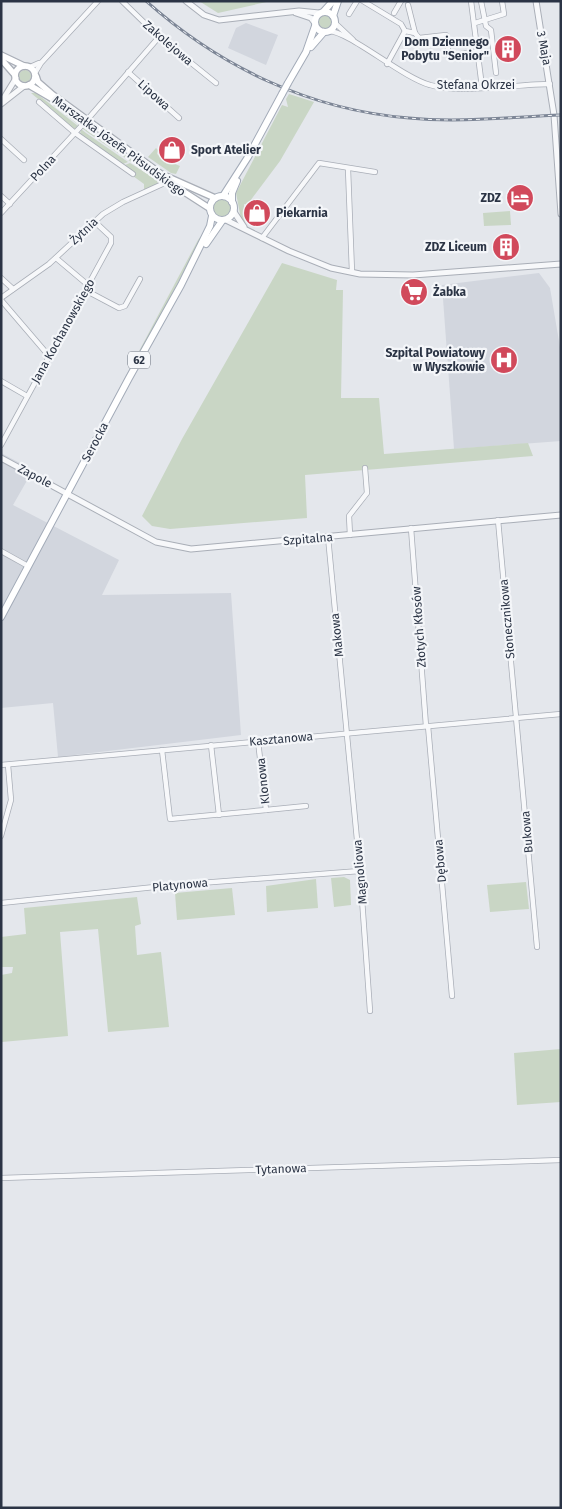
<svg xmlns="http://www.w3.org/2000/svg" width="562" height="1509" viewBox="0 0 562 1509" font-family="'Fira Sans',sans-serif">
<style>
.built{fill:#d2d6de}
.green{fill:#c9d6c5}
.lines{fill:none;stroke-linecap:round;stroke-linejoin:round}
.minor-casing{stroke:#a9aeb7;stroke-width:6}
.tertiary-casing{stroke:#a9aeb7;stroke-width:7}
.secondary-casing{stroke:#a9aeb7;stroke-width:8}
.primary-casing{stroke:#a3abb8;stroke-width:8}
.minor{stroke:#f7f8fa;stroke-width:4.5}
.tertiary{stroke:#f7f8fa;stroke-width:5}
.secondary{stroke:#fff;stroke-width:5.5}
.primary{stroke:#fff;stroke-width:6}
.rail-casing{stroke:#7d8696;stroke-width:3}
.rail{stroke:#f4f6f9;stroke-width:1;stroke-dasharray:4;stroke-linecap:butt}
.primary-bridge-casing{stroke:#a3abb8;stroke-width:8;stroke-linecap:butt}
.primary-bridge{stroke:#fff;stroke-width:6}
.labels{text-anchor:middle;stroke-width:4.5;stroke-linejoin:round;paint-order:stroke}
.shield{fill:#f4f6f9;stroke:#676e7b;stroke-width:1}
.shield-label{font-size:11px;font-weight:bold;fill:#2b3445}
.poi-label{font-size:12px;font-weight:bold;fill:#2b3445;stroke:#f4f6f9;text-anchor:end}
.street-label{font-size:12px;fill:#2b3445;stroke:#f4f6f9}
</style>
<rect width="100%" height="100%" fill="#e4e7ec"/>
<g class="built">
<polygon points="246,23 278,35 266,65 228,48 236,28"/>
<polygon points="539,273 550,288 561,353 561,441 454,449 442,285"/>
<polygon points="1,453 33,470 13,505 119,560 102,595 231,593 241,735 58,757 53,703 1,708"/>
</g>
<g class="green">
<polygon points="199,1 271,1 218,13"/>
<circle cx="325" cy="22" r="7"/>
<circle cx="25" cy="76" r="6"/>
<polygon points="39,91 59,104 78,121 79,125 39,94"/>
<polygon points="31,93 36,93 78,126 77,128 74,129"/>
<polygon points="289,94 314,102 280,161 247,205 244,204 245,222 241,219 236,193 282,105 288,107 286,99"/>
<polygon points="84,127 158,177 161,182 87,132 82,128"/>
<polygon points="81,129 86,133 128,162 121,165 80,134"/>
<polygon points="156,148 158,150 157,154 162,157 164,155 164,158 168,160 171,158 169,161 174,163 176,161 175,164 180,166 176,174 171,173 148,157"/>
<polygon points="130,163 157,180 158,184 144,190 144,184 133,176 135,173 122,166"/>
<circle cx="222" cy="208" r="10"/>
<polygon points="510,211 511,225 484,226 483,213"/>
<polygon points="204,232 154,329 111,404 198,240"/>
<polygon points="282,263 337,280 336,290 343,290 341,398 379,398 384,454 528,443 533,456 305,475 307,518 170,529 152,526 142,516 182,439"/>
<polygon points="344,877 350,880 351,905 334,907 331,878"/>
<polygon points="316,879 318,908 267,912 266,886"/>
<polygon points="526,882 529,909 490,912 487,885"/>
<polygon points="232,888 235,915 177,920 175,893"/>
<polygon points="137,897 141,924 135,926 137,955 161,952 169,1027 108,1032 98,929 60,932 68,1036 2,1042 1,975 12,973 13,967 1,967 1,937 26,934 24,908"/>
<polygon points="561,1049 561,1102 517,1105 514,1053"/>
</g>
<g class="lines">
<g class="minor-casing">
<g id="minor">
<polyline points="122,1 159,37 216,83"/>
<polyline points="363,1 401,24 405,31 415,33"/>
<polyline points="471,1 482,87"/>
<polyline points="481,1 486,26 491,30 496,73"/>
<polyline points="408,5 415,33 419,38 446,35 449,56 479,51"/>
<polyline points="394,13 401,1"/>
<polyline points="349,14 357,1"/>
<polyline points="335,23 353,40"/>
<polyline points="475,23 504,14 502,1"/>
<path d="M328 31C347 30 403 78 430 85 459 94 518 84 550 84"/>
<polyline points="387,64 405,31"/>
<polyline points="30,67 39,63"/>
<polyline points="128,72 179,118"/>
<polyline points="35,73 41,63 98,1"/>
<polyline points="39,102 75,133 133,174"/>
<polyline points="87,120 159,37"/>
<polyline points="1,139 24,160"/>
<polyline points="348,169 352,272"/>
<polyline points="1,196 10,204"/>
<polyline points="1,213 85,122"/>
<polyline points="262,238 319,163 375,172"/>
<polyline points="56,258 88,285"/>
<polyline points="1,278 13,289"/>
<polyline points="85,290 119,308 125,306 140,279"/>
<polyline points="1,298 49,264 103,214 123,202 169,181"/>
<polyline points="1,300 49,356"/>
<polyline points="1,381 27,396"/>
<polyline points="1,445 111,243 111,237 94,221"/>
<polyline points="498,520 537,947"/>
<polyline points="411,528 426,726"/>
<polyline points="350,535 349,516 367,493 365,468"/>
<polyline points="328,537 360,871 370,1011"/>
<polyline points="1,551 28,566"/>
<polyline points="428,726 452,996"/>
<polyline points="258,741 266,810 306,806"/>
<polyline points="211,745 219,815"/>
<polyline points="162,750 170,819 266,810"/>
<polyline points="1,765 561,714"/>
<polyline points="1,836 11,800 8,765"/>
<polyline points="1,903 174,885 360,871"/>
<polyline points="1,1178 561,1160"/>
</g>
</g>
<g class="tertiary-casing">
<g id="tertiary">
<polyline points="186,1 204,15 219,20 299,11 319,13"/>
<polyline points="536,1 554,115 561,214"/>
<polyline points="296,13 311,18 314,22"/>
<polyline points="2,101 16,78"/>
<polyline points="1,104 24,86"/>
<polyline points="234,212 244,227"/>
<polyline points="226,220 289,251 331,268 360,274 413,275 561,264"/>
<polyline points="1,458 156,542 191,549 561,515"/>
</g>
</g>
<g class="secondary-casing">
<g id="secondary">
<polyline points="1,55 24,66"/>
<polyline points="1,59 15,75"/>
<circle cx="25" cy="76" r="10"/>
<polyline points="36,76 38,82 53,95 161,174 215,198"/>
<polyline points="29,85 53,99"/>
<polyline points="161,177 209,208"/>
</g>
</g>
<g class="primary-casing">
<g id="primary">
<polyline points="324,11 333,1"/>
<circle cx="325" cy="22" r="10"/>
<polyline points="333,16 338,1"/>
<polyline points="311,47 324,32"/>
<polyline points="288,83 306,52 315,26"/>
<circle cx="222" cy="208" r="12"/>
<polyline points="223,196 248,157 282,94"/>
<polyline points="232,202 232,193 237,181"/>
<polyline points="206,244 222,221"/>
<polyline points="1,617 129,378 181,285 210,226 212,216"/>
</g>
</g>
<use href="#minor" class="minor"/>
<use href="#tertiary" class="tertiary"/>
<use href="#secondary" class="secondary"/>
<use href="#primary" class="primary"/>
<g class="rail-casing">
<path id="rail" d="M146 1C220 67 310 110 409 118 459 123 510 117 561 115"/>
</g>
<use href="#rail" class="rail"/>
<g class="primary-bridge-casing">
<polyline id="primary-bridge" points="282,94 288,83"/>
</g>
<use href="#primary-bridge" class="primary-bridge"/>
</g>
<defs>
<g id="building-disc" transform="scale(1.4375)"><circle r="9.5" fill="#d1495b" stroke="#f4f6f9"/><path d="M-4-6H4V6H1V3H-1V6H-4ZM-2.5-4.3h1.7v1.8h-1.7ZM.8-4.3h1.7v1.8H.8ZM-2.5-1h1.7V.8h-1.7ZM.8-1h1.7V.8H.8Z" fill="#fff"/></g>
<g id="shop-disc" transform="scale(1.4375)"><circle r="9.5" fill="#d1495b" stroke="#f4f6f9"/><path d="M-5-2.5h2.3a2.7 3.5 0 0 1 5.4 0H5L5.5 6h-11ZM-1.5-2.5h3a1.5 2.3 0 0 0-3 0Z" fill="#fff"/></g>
<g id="hotel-disc" transform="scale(1.4375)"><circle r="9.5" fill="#d1495b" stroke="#f4f6f9"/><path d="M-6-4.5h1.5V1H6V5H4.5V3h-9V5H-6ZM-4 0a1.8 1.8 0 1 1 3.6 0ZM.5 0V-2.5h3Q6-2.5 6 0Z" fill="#fff"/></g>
<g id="supermarket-disc" transform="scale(1.4375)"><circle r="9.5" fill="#d1495b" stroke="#f4f6f9"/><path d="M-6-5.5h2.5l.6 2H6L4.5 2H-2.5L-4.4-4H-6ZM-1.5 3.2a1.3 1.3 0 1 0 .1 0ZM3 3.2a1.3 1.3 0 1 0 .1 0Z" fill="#fff"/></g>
<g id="hospital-disc" transform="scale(1.4375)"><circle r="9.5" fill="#d1495b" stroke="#f4f6f9"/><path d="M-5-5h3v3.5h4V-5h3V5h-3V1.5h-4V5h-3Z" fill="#fff"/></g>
</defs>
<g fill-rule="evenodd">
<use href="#building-disc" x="508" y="49"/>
<use href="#shop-disc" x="172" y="150"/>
<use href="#hotel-disc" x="520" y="198"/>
<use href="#shop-disc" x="257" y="213"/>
<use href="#building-disc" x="506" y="247"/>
<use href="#supermarket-disc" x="414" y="292"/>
<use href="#hospital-disc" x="504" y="360"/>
</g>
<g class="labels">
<rect class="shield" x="128" y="351.5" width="22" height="17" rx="4"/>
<g class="shield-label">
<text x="139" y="364">62</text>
</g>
<g class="poi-label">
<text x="489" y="46">Dom Dziennego<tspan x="489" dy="14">Pobytu "Senior"</tspan></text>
<text x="191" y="154" text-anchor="start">Sport Atelier</text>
<text x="501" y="202">ZDZ</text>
<text x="276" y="217" text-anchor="start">Piekarnia</text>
<text x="487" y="251">ZDZ Liceum</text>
<text x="433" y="296" text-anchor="start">Żabka</text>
<text x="485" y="357">Szpital Powiatowy<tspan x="485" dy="14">w Wyszkowie</tspan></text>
</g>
<g class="street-label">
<text transform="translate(168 43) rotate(41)" y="4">Zakolejowa</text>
<text transform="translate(544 48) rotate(79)" y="4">3 Maja</text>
<text x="476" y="89">Stefana Okrzei</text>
<text transform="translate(154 95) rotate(42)" y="4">Lipowa</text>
<text transform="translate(119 146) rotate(36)" y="4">Marszałka Józefa Piłsudskiego</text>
<text transform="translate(43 168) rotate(-47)" y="4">Polna</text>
<text transform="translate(84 231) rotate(-43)" y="4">Żytnia</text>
<text transform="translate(63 331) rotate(-61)" y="4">Jana Kochanowskiego</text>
<text transform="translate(95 442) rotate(-62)" y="4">Serocka</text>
<text transform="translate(35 476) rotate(28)" y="4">Zapole</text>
<text transform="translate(308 539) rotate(-5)" y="4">Szpitalna</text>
<text transform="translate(507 619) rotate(-95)" y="4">Słonecznikowa</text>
<text transform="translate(419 627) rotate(-94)" y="4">Złotych Kłosów</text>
<text transform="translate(337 635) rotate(-96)" y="4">Makowa</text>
<text transform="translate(281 739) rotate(-5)" y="4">Kasztanowa</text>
<text transform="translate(263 781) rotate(-96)" y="4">Klonowa</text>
<text transform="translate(527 832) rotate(-95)" y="4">Bukowa</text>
<text transform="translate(440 861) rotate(-95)" y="4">Dębowa</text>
<text transform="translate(360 872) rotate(-95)" y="4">Magnoliowa</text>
<text transform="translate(180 885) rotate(-5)" y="4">Platynowa</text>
<text transform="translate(281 1169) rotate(-2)" y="4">Tytanowa</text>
</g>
</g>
<rect width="562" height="1509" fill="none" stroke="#2b3445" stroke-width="5"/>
</svg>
